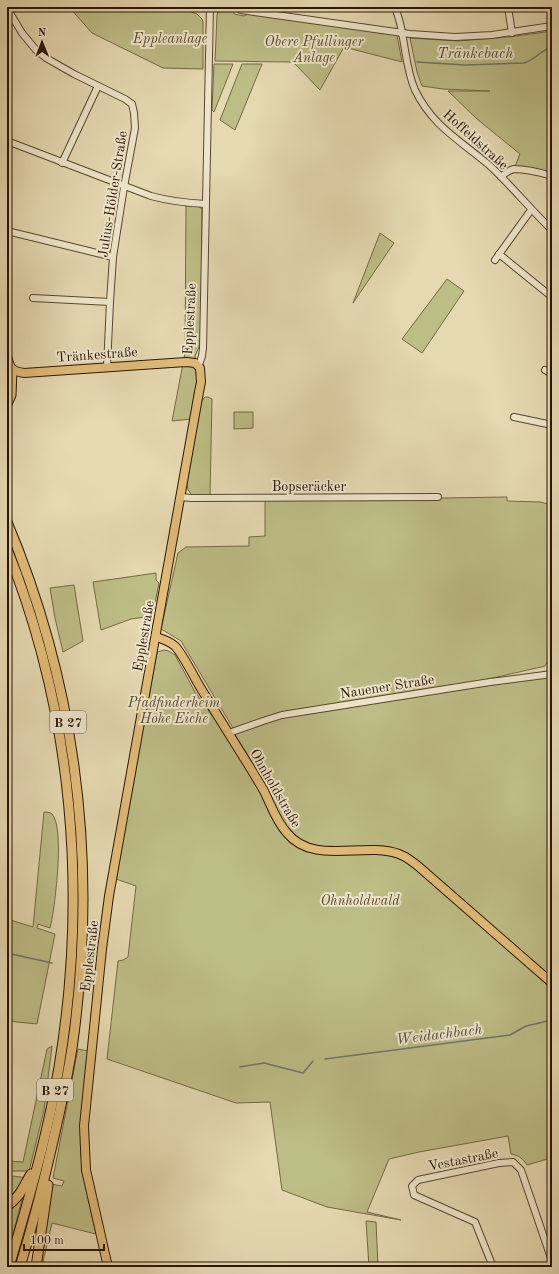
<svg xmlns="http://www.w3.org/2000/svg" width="559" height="1274" viewBox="0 0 559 1274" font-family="'Old Standard TT',serif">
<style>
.green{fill:#bdbd86;stroke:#746946}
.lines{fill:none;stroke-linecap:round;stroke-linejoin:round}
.stream{stroke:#6d776f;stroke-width:1.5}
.minor-casing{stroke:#594630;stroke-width:8}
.major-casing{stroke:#2a1505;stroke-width:10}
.highway-casing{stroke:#2a1505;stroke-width:11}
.minor{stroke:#eee6cc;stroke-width:6}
.major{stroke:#e2bc78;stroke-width:8}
.highway{stroke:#e2bc78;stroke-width:9}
.labels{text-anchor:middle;stroke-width:4;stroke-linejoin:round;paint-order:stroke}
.shield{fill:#eee6cc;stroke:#655441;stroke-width:1}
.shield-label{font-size:13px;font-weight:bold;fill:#2a1505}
.park-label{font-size:14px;font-style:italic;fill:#56472c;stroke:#eee6cc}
.street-label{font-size:14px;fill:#2a1505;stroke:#eee6cc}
.water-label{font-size:15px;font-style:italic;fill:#514e43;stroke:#eee6cc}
</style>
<rect width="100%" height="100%" fill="#e5d9b1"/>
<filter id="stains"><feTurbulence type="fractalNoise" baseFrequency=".005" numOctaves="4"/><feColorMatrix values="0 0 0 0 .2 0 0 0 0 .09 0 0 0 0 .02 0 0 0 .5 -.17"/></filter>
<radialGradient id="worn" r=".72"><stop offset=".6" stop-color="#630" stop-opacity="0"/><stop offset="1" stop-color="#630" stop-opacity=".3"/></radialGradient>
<g class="green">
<polygon points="69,7 179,7 197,14 202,19 203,22 203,69 163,68 92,33"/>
<polygon points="219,7 233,9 234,14 244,16 248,14 397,35 402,62 344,47 320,90 295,64 289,62 215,61 217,15"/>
<polygon points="552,31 552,173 514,169 520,154 477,119 448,91 490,91 443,89 422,86 417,72 410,38 458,41 509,37"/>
<polygon points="214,64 233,64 214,112 212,110"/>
<polygon points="242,64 262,64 235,130 220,120"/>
<polygon points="186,206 198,206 202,209 202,214 201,338 199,347 195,356 198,379 192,419 172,421 185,353"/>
<polygon points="380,233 394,243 353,303"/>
<polygon points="447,279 464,291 422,353 402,339"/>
<polygon points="205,397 208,397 212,399 210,495 192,495 188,490 187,484 200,403"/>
<polygon points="234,412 253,412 253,428 234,429"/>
<path d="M265 495 442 498 507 497V501L540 502 552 505V655L545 666 467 684 298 714 552 676V1162L551 1158 527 1165C523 1159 519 1155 511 1154L508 1136 419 1152 389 1159 367 1212 401 1220 327 1207 282 1190 270 1102 236 1103 107 1059 118 961 123 960 128 957 136 886 116 879 142 732 157 652 164 650 169 651 175 655 195 692 227 736 263 721 233 728 181 641 161 629 178 553 186 547 249 546V537L265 536Z"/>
<polygon points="156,573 156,580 159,583 153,613 145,617 131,619 101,630 93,582"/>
<polygon points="74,585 83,641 63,652 55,618 50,588"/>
<path d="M44 812C46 812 50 812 52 814 65 828 55 905 51 924L50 928 38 924 37 928 55 934 37 1024 7 1021V919L33 927Z"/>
<polygon points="52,1046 44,1110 29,1171 9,1171 7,1173 7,1161 23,1162 47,1049"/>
<polygon points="78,1049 88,1051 81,1126 81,1155 85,1184 96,1234 52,1223 42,1266 41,1266 43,1267 39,1267 51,1184 62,1186 64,1181 53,1178"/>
<polygon points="13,1176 28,1178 7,1203 7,1179"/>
<polygon points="23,1196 7,1256 7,1211 14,1207"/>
<polygon points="366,1221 376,1222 378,1267 369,1267"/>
</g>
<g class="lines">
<g class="stream">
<path d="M417 62 465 65 524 63C535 60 541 50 552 47"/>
<polyline points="7,953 52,963"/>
<polyline points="325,1059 510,1035 526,1026 552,1020"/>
<polyline points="240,1067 264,1063 303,1073 313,1061"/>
</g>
<g class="minor-casing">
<g id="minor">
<polyline points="200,7 210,7"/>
<path d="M395 7C398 16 401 24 402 33 406 52 407 72 415 90 433 127 460 140 489 165 511 185 530 209 552 230"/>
<polyline points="508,7 512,33"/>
<polyline points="7,8 22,33 36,50 46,58 74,74 125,99 132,104 134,113 135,128 124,187 113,257 110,302 107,367"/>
<polyline points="241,10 410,34 455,37 492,35 552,26"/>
<path d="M7 141 151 196C169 201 187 203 206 204"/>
<polyline points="62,163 98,86"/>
<path d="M501 177C505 173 509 170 514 169 525 169 542 173 552 176"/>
<polyline points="7,231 113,257"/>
<polyline points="499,254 552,297"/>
<polyline points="495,260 531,210"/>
<polyline points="33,298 110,302"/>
<polyline points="199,365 202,356 203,348 210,7"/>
<polyline points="545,370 552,374"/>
<polyline points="514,417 552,425"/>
<polyline points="181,497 191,498 438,497"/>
<polyline points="229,733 263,721 282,715 490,682 552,674"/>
<polyline points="493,1267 475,1222 414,1195 412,1186 418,1180 499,1163 513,1162 521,1170 552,1261"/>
</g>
</g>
<g class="major-casing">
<g id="major">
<path d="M7 356C10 368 11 371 24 373L186 362 195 363 200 368 201 382 199 392 109 896 102 949 84 1126 86 1170 108 1267"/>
<path d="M156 637C163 639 169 641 175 646 185 657 196 682 205 695 224 727 245 758 264 791 271 805 276 821 287 833 314 866 363 841 399 854 410 858 418 866 426 873L552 983"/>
</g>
</g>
<g class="highway-casing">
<g id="highway">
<polyline points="7,404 11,395 12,370"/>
<path d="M7 522C73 679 96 847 76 1017 72 1057 63 1097 54 1137 44 1181 33 1224 20 1267"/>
<path d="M7 549C73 713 88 893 59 1067 48 1135 28 1201 9 1267"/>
<path d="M7 1206C21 1196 23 1187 31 1174"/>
<polyline points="36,1267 48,1185"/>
</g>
</g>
<use href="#minor" class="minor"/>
<use href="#major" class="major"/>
<use href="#highway" class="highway"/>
</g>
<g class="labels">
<g class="shield">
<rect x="50" y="711" width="36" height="22" rx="3"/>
<rect x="37" y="1079" width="36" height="22" rx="3"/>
</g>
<g class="shield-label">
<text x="68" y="727">B 27</text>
<text x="55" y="1095">B 27</text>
</g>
<g class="park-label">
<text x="170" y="43">Eppleanlage</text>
<text x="314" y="46">Obere Pfullinger<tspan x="314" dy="16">Anlage</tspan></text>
<text x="174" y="707">Pfadfinderheim<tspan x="174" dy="16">Hohe Eiche</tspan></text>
<text x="360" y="905">Ohnholdwald</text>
</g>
<g class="street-label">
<text transform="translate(476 139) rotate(42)" y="5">Hoffeldstraße</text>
<text transform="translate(112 194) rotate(-81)" y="5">Julius-Hölder-Straße</text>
<text transform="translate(189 319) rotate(-87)" y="5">Epplestraße</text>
<text transform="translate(97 354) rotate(-4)" y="5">Tränkestraße</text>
<text x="309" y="491">Bopseräcker</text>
<text transform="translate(143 636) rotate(-80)" y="5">Epplestraße</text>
<text transform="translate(387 686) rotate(-9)" y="5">Nauener Straße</text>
<text transform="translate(276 788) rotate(60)" y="5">Ohnholdstraße</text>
<text transform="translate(89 956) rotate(-83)" y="5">Epplestraße</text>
<text transform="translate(463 1159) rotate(-11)" y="5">Vestastraße</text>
</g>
<g class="water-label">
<text x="475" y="58">Tränkebach</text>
<text transform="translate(439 1034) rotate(-7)" y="5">Weidachbach</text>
</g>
</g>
<rect width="559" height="1274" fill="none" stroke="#e5d9b1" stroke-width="24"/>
<rect x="8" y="8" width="543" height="1258" fill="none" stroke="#2a1505" stroke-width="2"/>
<rect x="12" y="12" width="535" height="1250" fill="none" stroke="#2a1505"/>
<g transform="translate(42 42) rotate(359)" stroke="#eee6cc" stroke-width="3" paint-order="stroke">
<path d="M0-3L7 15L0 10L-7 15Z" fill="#2a1505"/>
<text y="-6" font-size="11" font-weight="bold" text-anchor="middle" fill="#2a1505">N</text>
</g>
<path d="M24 1244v6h80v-6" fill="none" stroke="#2a1505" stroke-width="2"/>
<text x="30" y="1244" font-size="12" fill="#2a1505" stroke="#eee6cc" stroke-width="3" paint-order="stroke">100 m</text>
<rect width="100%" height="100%" filter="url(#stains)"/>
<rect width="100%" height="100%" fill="url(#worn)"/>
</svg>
